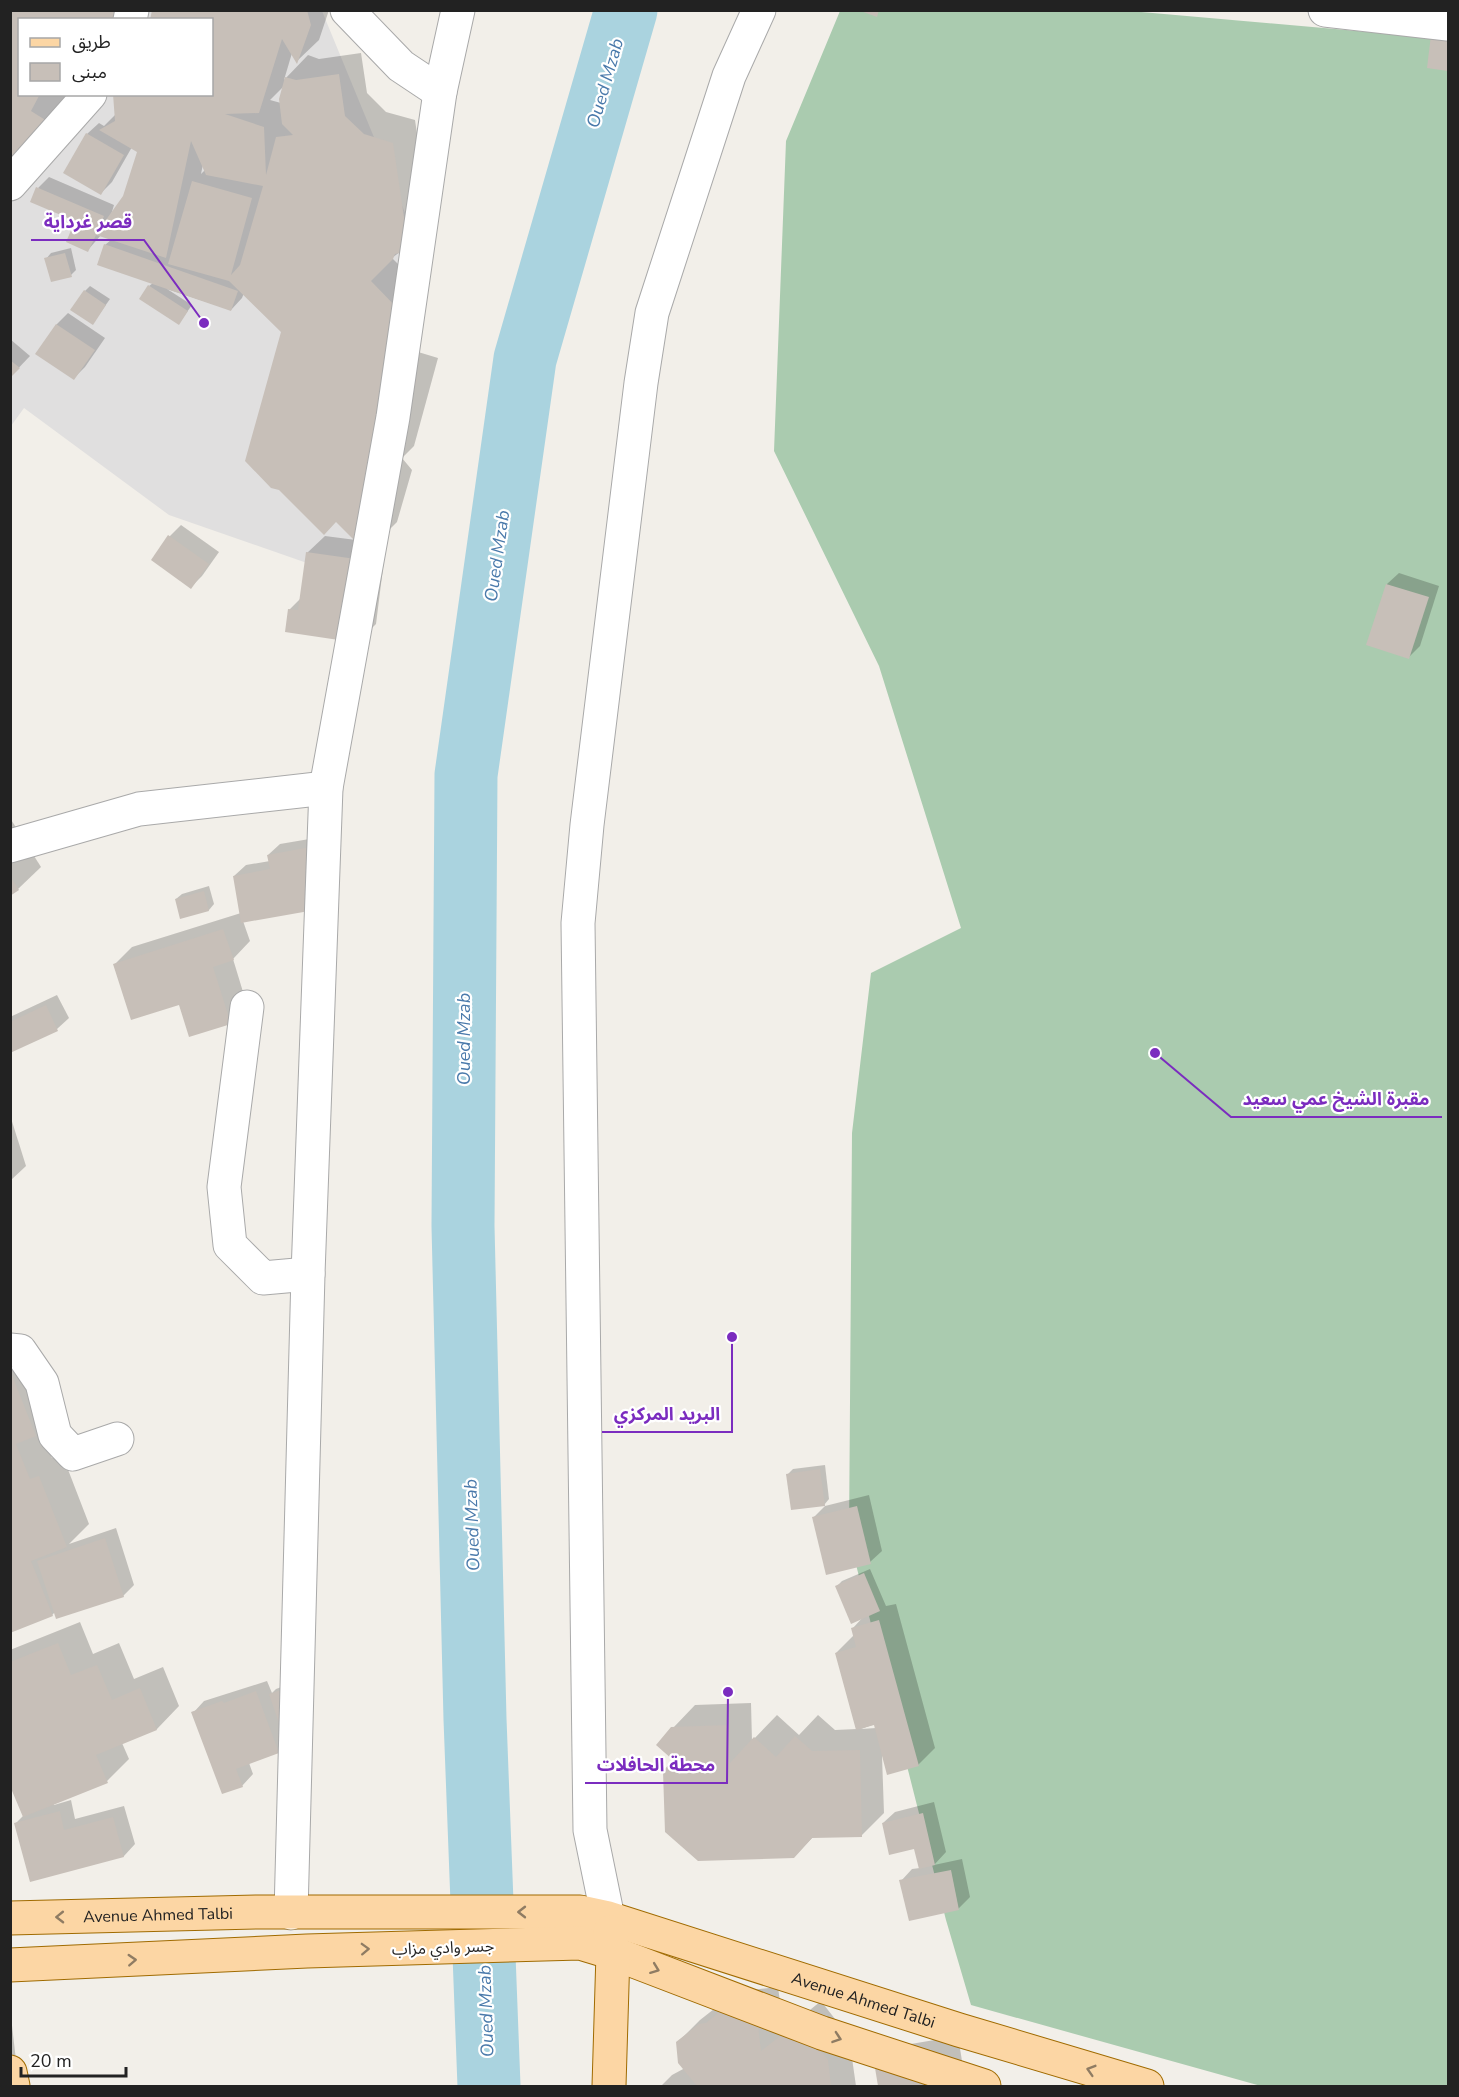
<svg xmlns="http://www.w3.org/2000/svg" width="1459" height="2097" viewBox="0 0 1459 2097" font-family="'Nunito Sans','Noto Sans Arabic',sans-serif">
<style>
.residential{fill:#e0dfdf;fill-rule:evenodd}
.cemetery{fill:#aacbaf}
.shadow{fill:#0003;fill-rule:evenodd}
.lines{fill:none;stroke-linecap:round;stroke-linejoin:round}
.river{stroke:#aad3df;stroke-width:63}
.building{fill:#c7bfb8}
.minor-casing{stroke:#a9a9a9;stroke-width:35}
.major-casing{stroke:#a06b00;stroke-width:35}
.minor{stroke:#fff;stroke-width:33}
.major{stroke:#fcd6a4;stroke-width:33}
.oneway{stroke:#8f7c63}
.labels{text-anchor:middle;stroke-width:4.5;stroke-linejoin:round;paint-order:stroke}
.street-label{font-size:16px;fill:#222;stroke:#fff}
.water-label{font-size:18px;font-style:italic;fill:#4a7aab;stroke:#fff}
.leader{fill:none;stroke:#7b2cbf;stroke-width:2}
.callout-dot{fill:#7b2cbf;stroke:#fff;stroke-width:2}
.callout-label{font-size:18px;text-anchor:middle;font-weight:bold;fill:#7b2cbf;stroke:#fff;stroke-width:4.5;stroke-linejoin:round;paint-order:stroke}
</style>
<rect width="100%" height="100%" fill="#f2efe9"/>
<path class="residential" d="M11 11H322L415 237 347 577 169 515 24 408 11 426ZM20 20H212V94H20Z"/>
<polygon class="cemetery" points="840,11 1130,11 1448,39 1448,2086 1261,2086 971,2005 946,1920 849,1537 852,1133 871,973 961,928 879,666 774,451 786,141"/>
<g class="shadow">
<path d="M154 10H329L319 40 297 61 292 53 284 80 308 55 319 59 361 53 367 93 386 112 415 120 431 228 392 258 422 288 405 348 438 358 414 446 402 458 412 470 397 522 376 543 386 544 376 624 359 641 289 610 301 598 307 553 325 536 356 540 282 332 244 293 242 298 231 310 167 289 192 305 179 323 149 286 153 283 105 245 112 239 101 235 88 250 77 221 38 188 49 177 114 205 111 215 124 197 139 152 132 147 112 182 101 193 87 134 99 123 104 126 116 114 212 94V20ZM284 86 281 103 270 100ZM203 164 205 170 201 174Z"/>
<polygon points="20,20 20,94 62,94 76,103 10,155"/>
<polygon points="71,248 76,270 71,275 46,259 51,253"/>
<polygon points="90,286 110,299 93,323 85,291"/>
<polygon points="68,313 105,338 85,367 74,378 37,353 57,324"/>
<polygon points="10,339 30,356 10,377"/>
<polygon points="181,525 219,552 202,576 191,587 153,559 170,536"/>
<polygon points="1399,573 1439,586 1420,646 1408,658 1368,644 1387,584"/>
<polygon points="10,818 41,867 18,889 10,894"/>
<polygon points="327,836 243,921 250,941 233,959 247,1005 230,1022 180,1003 115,964 132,947 241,913 234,876 246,865 270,861 268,855 280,844"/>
<polygon points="209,886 214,904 209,910 181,917 176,899 182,894"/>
<polygon points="57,995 69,1018 57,1029 10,1052 10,1017"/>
<polygon points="10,1115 26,1166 10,1181"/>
<polygon points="32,1345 41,1429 52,1458 62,1454 89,1524 69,1544 116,1528 134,1585 123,1596 55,1612 52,1615 10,1631 10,1353"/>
<polygon points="825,1465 829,1499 824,1505 788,1474 793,1469"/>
<polygon points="869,1495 882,1551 870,1562 814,1517 825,1506"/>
<path d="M870 1569 886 1606 896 1604 935 1748 918 1765 882 1756 884 1813 861 1836H814L794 1857 675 1760 673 1728 695 1705 751 1703 752 1741 777 1715 799 1735 818 1715 835 1730 857 1729 836 1653 853 1636V1628L864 1616 837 1586 842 1581ZM875 1724 876 1728 861 1729Z"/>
<polygon points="80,1622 93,1654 119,1643 134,1679 163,1667 179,1706 157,1729 122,1743 129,1759 107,1781 53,1803 54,1805 71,1800 75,1819 124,1806 135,1844 124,1856 31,1880 16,1823 24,1815 10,1782 10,1650"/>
<polygon points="267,1681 272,1693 276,1689 292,1683 289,1740 278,1752 249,1763 253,1774 242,1786 193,1713 204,1701"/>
<polygon points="934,1802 946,1852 934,1865 962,1859 970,1897 958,1909 901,1881 912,1869 920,1868 915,1847 883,1823 895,1812"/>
<polygon points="778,1987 784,2031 821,2001 849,2037 856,2086 661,2086 672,2075 685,2068 677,2043 700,2020 723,2002 742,1991"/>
<polygon points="11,2017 19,2086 10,2086"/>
<polygon points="958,2036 966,2086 879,2086 876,2068 899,2046"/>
</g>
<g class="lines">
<polyline class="river" points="489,2086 475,1719 463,1226 466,775 525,359 626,10"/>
</g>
<g class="building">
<polygon points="10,10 121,10 119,20 20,20 20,94 40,94 31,111 55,126 20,162 10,157"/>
<polygon points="152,10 307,10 311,25 297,64 282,39 259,113 225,114 264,127 266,175 276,137 293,135 282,124 279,99 285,77 296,80 339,74 345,116 364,134 393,143 409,251 395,254 393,259 371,281 400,311 384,370 417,380 392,470 354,540 336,522 324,535 279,490 271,488 245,461 281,332 229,281 168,264 192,181 252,198 231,275 240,265 263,186 206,175 191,141 166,258 96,235 88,252 66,242 75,221 30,202 36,187 104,216 98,231 123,196 137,152 99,130 115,121 113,94 212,94 212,20 150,20"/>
<polygon points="858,10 879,10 877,17"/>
<polygon points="1431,35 1448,38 1448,71 1427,68"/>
<polygon points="86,133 124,155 101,195 63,173"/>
<polygon points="104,244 238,291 231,311 97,265"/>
<polygon points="65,253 72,277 51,282 44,258"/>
<polygon points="148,285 188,311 179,325 139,299"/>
<polygon points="84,290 106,305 93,325 70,310"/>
<polygon points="56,324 95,350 74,380 35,354"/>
<polygon points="10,360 20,368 10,378"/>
<polygon points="168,535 209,564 191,589 151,560"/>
<polygon points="306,552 370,561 359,643 285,632 288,609 298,610"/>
<polygon points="1386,584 1429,597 1409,659 1366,645"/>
<polygon points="316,846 326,908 241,923 233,876 270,869 267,855"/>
<polygon points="10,876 19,890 10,896"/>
<polygon points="204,891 209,911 180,919 175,899"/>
<polygon points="223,929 234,960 213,967 231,1024 189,1037 179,1005 131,1020 113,964"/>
<polygon points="46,1005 58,1031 10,1053 10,1022"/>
<polygon points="10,1370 36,1436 16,1444 30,1479 39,1476 67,1547 31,1561 53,1616 10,1633"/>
<polygon points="820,1469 825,1506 791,1510 786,1474"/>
<polygon points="857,1506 871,1564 826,1575 812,1517"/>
<polygon points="105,1538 124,1597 56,1619 37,1561"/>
<polygon points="864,1573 880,1611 851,1624 835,1586"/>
<polygon points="879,1620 919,1766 887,1775 874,1725 856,1730 835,1653 856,1647 851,1628"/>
<polygon points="58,1643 71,1675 97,1665 112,1700 140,1688 157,1730 96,1755 108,1783 23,1817 10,1786 10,1662"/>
<polygon points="287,1688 297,1716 279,1723 269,1694"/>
<polygon points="256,1691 279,1753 236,1769 243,1787 222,1794 191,1712 222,1701 224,1703"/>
<polygon points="729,1725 730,1763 754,1737 776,1757 795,1736 812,1751 860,1750 862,1837 812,1838 794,1858 698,1861 665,1832 663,1771 673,1760 656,1745 671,1727"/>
<polygon points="60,1811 64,1830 113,1817 124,1857 30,1882 14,1823"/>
<polygon points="923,1813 935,1865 919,1869 914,1849 889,1855 882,1823"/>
<polygon points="951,1870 959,1910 909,1921 899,1880"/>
<polygon points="756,2008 761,2051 798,2022 828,2060 831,2086 697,2086 678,2063 676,2042 699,2024 706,2023 718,2013"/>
<polygon points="875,2068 941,2086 878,2086"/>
</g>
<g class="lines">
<g class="minor-casing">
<g id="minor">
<polyline points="347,10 401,66 440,92"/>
<polyline points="1325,10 1448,24"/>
<polyline points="130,20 132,10"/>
<polyline points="10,184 90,94"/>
<polyline points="10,846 139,809 326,788"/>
<polyline points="247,1007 224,1187 230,1245 263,1278 308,1274"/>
<polyline points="10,1350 20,1351 42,1383 55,1435 73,1454 117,1439"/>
<polyline points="291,1913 308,1274 326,788 393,417 440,92 458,10"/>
<polyline points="608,1918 590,1830 578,923 587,825 641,383 652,313 729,76 759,10"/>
</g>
</g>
<g class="major-casing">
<g id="major">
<path id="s1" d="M10 1918 256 1912H580L608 1918 959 2030 1147 2086"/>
<polyline points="10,1965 307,1951 580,1943 613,1953 822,2033 984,2086"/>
<polyline points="10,2072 13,2086"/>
<polyline points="609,2086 613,1953 610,1932"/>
</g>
</g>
<use href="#minor" class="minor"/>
<use href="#major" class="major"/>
</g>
<defs><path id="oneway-chevron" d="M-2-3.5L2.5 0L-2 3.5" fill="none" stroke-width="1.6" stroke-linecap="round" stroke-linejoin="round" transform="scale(1.5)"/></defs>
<g class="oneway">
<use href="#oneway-chevron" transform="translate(522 1912) rotate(180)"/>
<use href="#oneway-chevron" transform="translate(60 1917) rotate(179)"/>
<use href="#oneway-chevron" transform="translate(365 1949) rotate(-2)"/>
<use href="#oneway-chevron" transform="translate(132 1960) rotate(-3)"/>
<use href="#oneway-chevron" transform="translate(655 1969) rotate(21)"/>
<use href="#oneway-chevron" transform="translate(837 2038) rotate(19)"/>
<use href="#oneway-chevron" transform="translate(1091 2070) rotate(-163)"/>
</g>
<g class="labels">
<g class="street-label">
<text dy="6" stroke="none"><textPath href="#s1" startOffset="148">Avenue Ahmed Talbi</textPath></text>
<text transform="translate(443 1947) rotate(-2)" y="6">جسر وادي مزاب</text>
<text dy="6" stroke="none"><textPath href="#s1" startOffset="867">Avenue Ahmed Talbi</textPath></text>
</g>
<g class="water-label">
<text transform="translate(605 83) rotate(-74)" y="6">Oued Mzab</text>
<text transform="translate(497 556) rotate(-82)" y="6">Oued Mzab</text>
<text transform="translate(464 1039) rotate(-90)" y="6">Oued Mzab</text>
<text transform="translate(472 1525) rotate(-92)" y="6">Oued Mzab</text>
<text transform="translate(486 2011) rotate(-92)" y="6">Oued Mzab</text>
</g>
</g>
<path class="leader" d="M204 323L144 240H31M1155 1053L1231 1117H1442M732 1337L732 1432H602M728 1692L727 1783H585"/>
<g class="callout-dot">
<circle cx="204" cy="323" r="6"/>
<circle cx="1155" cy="1053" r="6"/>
<circle cx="732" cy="1337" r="6"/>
<circle cx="728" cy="1692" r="6"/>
</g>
<g class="callout-label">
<text x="88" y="228">قصر غرداية</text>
<text x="1336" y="1105">مقبرة الشيخ عمي سعيد</text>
<text x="667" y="1420">البريد المركزي</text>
<text x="656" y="1771">محطة الحافلات</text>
</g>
<rect width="1459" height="2097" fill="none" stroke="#222222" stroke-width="24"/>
<rect x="18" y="18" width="195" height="78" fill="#ffffff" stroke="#a7a7a7" stroke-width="1.5"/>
<rect x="30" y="38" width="30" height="9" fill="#fcd6a4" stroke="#a7a7a7" stroke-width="1.5"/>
<text x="72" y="48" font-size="18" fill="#222222">طريق</text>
<rect x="30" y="63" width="30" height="18" fill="#c7bfb8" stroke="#a7a7a7" stroke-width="1.5"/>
<text x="72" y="78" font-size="18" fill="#222222">مبنى</text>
<path d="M21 2067v9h105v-9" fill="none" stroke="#222222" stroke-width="3"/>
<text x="30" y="2067" font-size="18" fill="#222222" stroke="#ffffff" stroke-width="4.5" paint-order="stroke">20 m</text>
</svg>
